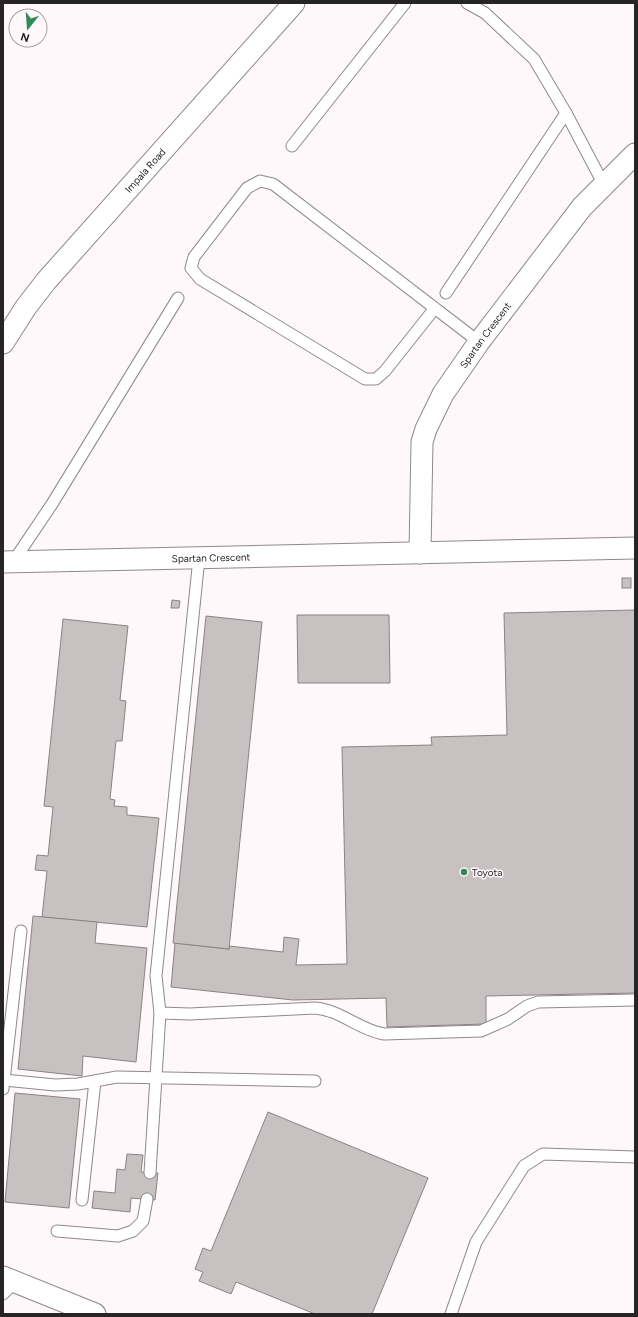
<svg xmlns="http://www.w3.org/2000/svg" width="638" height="1317" viewBox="0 0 638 1317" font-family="Figtree,sans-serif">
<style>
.building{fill:#c8c1c1;stroke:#8a8383}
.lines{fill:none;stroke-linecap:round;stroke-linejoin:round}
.service-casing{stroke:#8f898c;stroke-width:13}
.minor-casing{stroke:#8f898c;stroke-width:23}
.service{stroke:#fff;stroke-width:11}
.minor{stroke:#fff;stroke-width:21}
.poi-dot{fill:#358758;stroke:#fef8fb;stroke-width:1.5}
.labels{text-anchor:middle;stroke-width:3;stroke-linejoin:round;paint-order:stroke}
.street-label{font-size:10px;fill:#262425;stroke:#fef8fb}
.poi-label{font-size:10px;fill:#262425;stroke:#fef8fb;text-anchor:start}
</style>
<rect width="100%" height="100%" fill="#fef8fb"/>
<g class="building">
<rect x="622" y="578" width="9" height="10"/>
<polygon points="172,600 180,601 179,608 171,608"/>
<polygon points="635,610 635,993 486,996 486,1024 387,1027 386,998 293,1000 171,987 175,943 229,949 229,946 283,952 284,937 299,939 296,965 347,964 342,747 432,745 431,737 507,735 504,613"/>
<polygon points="297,615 389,615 390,683 298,683"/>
<polygon points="206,616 262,622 229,949 173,943"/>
<polygon points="63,619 128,626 120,700 126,701 122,741 116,741 110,799 115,800 114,806 127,807 127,815 159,818 147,927 42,917 47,871 35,870 37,855 48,856 53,807 44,806"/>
<polygon points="33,916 97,922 95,943 147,948 136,1062 83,1056 82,1076 18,1069"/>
<polygon points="15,1093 80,1099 69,1208 5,1202"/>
<polygon points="268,1112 428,1178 372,1314 315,1314 236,1282 231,1294 199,1281 203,1272 195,1269 203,1248 211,1251"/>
<polygon points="127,1154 143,1155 141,1172 158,1173 155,1200 131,1198 130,1212 92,1208 94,1191 115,1193 117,1169 125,1170"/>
</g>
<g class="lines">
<g class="service-casing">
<g id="service">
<polyline points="467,3 485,13 534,59 566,113 604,185"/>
<polyline points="292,146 405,3"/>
<polyline points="446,293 566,113"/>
<polyline points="435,308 385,371 376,379 365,379 200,279 191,268 194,257 247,188 260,181 273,184 479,342"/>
<path d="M199 558 156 976 160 1013 190 1014 315 1008C341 1010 359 1030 384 1034L481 1031 508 1019 527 1006 538 1002 635 1000"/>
<polyline points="13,562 52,504 178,298"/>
<polyline points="4,1080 55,1085 78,1084 117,1077 315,1081"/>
<polyline points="3,1089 21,931"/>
<polyline points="150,1173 160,1013"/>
<polyline points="82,1200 95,1081"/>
<polyline points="57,1231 118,1236 133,1231 143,1221 147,1199"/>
<polyline points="3,1294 15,1282"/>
<polyline points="451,1314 476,1242 524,1166 543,1154 635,1157"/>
</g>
</g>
<g class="minor-casing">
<g id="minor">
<path id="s1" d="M3 343 26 307 47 280 294 3"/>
<path id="s2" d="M420 553 422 442 426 429 443 394 479 342 582 207 635 154"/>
<path id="s3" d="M3 562 635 548"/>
<polyline points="3,1277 95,1314"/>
</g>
</g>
<use href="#service" class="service"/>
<use href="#minor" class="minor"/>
</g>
<circle class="poi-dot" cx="464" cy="872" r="4"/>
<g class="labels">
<g class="street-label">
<text dy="4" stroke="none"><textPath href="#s1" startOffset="224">Impala Road</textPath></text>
<text dy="4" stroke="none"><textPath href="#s2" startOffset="236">Spartan Crescent</textPath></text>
<text dy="4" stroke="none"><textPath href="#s3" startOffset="208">Spartan Crescent</textPath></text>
</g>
<g class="poi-label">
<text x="472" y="876">Toyota</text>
</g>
</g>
<rect width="638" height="1317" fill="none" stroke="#262425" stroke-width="8"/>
<g transform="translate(28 28) rotate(197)"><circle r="19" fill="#fef8fb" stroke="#a8a3a5"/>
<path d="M0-3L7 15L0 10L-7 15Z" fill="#358758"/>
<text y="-6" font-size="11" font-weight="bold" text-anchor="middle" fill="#262425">N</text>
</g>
</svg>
